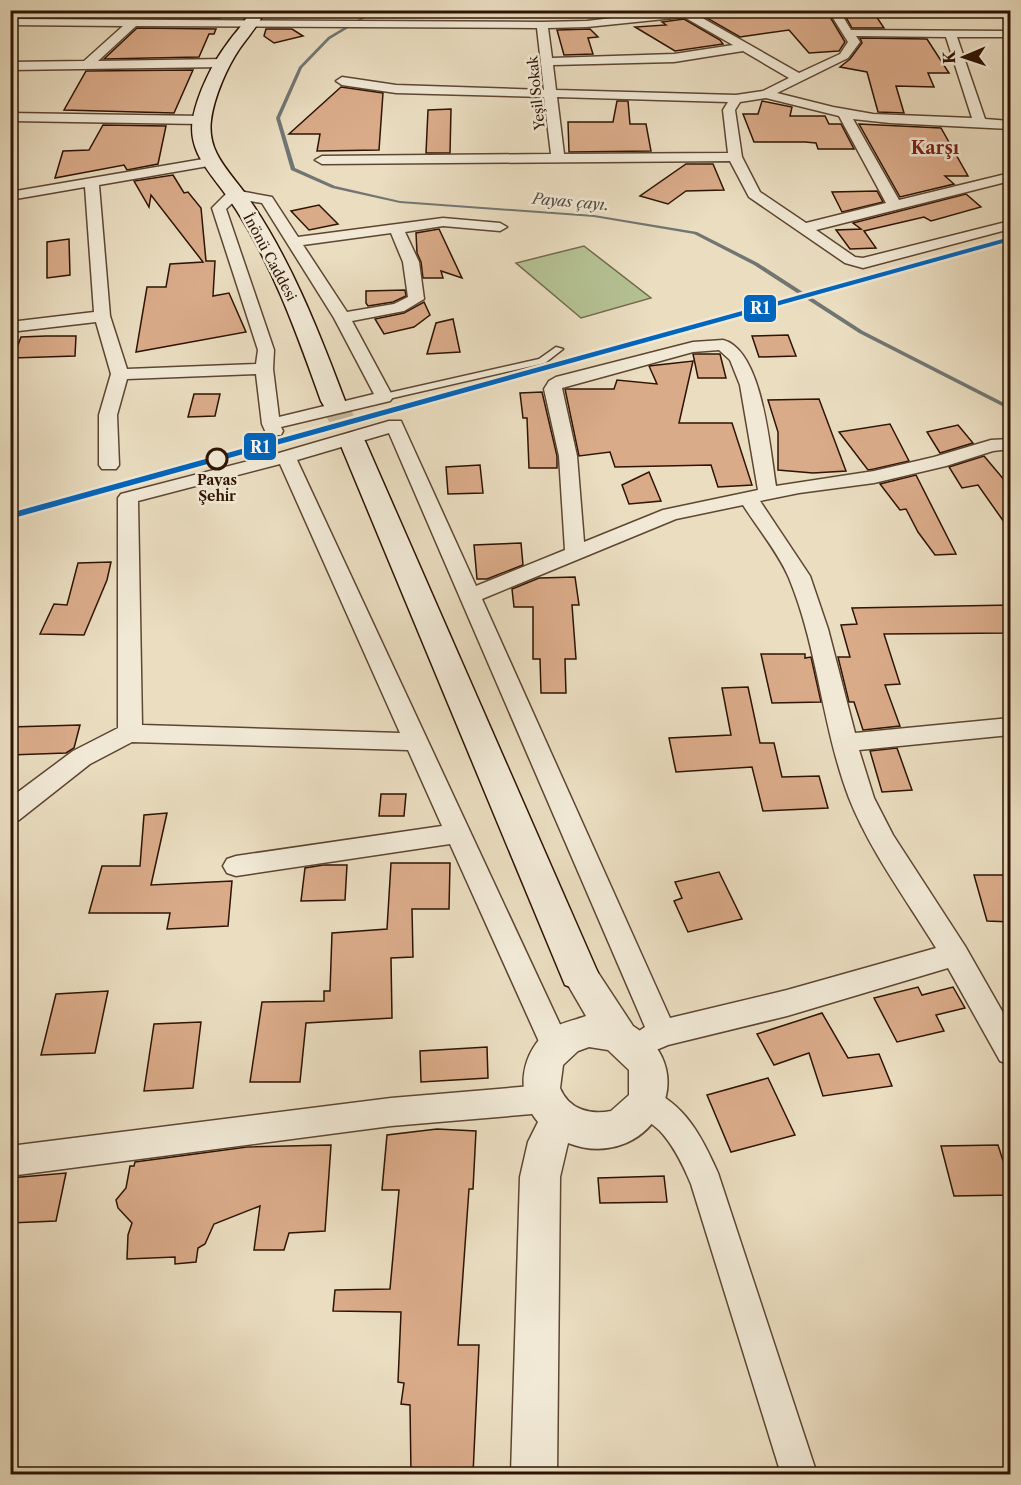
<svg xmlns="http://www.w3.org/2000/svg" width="1021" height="1485" viewBox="0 0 1021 1485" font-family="'Libre Caslon Text',serif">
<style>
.green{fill:#b5c294;stroke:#726b4c;stroke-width:1.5}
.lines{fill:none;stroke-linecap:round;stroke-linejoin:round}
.stream{fill:#717673;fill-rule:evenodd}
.building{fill:#daab89;stroke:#2e1403;stroke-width:1.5}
.tertiary-tunnel{stroke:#c4b59a;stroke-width:25;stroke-dasharray:25 13;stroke-linecap:butt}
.service-casing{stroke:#5d4632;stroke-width:3}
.minor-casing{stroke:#5d4632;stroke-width:3}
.tertiary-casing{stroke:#5d4632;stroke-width:3}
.secondary-casing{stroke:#2e1403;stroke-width:3}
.service{fill:#f1e9d6;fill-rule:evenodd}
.minor{fill:#f1e9d6;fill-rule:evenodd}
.tertiary{fill:#f1e9d6;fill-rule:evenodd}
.secondary{fill:#f1e9d6;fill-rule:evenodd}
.rail-1-casing{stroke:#f1e9d6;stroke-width:5}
.rail-1{fill:#0065bd;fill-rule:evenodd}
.stop-dot{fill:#f1e9d6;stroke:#2e1403;stroke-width:3}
.labels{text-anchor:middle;stroke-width:5;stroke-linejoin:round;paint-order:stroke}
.far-street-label{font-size:14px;fill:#2e1403;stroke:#f1e9d6}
.far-stop-label{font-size:14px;font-weight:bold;fill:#2e1403;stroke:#f1e9d6}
.far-water-label{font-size:15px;font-style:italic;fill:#554d44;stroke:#f1e9d6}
.far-district-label{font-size:18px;font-weight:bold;fill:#7a1f14;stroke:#f1e9d6}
.line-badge{stroke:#f1e9d6;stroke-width:2}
.badge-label{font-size:16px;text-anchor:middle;font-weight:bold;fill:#fff}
</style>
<rect width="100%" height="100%" fill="#eaddc0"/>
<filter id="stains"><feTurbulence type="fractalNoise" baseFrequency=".00333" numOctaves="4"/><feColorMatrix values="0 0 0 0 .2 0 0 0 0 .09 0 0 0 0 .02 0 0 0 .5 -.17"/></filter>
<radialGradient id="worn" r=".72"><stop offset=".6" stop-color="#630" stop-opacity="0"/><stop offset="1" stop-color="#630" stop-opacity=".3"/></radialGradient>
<polygon class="green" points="584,246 651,298 581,318 516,263"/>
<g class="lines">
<polygon class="stream" points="374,10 378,10 330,39 302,68 280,118 295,168 335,186 400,201 594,215 697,232 758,263 863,331 1010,406 1010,410 859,333 754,265 694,234 594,217 400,203 332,188 291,170 276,118 299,67 328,37"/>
</g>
<g class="building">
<polygon points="133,10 223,10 220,18 127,17"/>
<polygon points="753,10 826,10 845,42 839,51 809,53 789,30 740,37 705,17"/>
<polygon points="842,10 872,10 884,28 852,28"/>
<polygon points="684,19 720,40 723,44 675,51 635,27 666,25 662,22"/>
<polygon points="137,28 216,29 214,34 209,34 199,57 104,59"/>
<polygon points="266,29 292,29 303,36 274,43 264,36"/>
<polygon points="590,29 598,37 588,38 593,54 564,55 557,30"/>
<polygon points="860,38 927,39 949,73 928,73 934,87 896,86 904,113 878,112 867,72 840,67 850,59 862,43"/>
<polygon points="193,70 174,113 64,110 86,71"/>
<polygon points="341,87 383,93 379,150 317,151 320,134 289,134"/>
<polygon points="617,101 628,101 630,124 646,124 651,151 569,152 568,122 613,122"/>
<polygon points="762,101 792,107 790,116 825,116 829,124 841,124 854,149 818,149 816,143 805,142 754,142 743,114 758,114"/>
<polygon points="451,109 450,153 426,153 428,110"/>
<polygon points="859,124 941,128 968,176 945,176 954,184 900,197"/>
<polygon points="103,125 166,126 158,164 127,170 124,165 55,178 63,151 89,150"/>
<polygon points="686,164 713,164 724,190 686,191 668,204 640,196"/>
<polygon points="173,175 184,193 188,192 201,208 206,261 215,261 213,296 229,293 246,332 136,352 147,287 166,287 170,264 203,262 151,195 149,207 134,181"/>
<polygon points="877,191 883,202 842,212 832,192"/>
<polygon points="966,194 981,207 931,221 924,217 864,231 876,248 850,249 836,230 861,229 853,223"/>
<polygon points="319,205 338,224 309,230 291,211"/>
<polygon points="439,229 462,278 441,271 443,278 423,278 421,262 417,253 416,233"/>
<polygon points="69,239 70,275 47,278 47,242"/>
<polygon points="405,290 406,296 393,302 368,306 366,303 366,291"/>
<polygon points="424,302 430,315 414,327 384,334 375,319 404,313"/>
<polygon points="453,319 460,352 427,354 436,323"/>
<polygon points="788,335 796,356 759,357 752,336"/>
<polygon points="46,336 76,336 75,356 13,358 21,337"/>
<polygon points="693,354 720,354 726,378 698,378"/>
<polygon points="693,361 679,423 732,423 752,485 718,487 711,465 615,467 610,452 579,456 565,389 614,389 617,380 657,384 649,366"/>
<polygon points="542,392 557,456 557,468 529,468 527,418 523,418 520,393"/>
<polygon points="194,394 220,394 215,416 188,417"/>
<polygon points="819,399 846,471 813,473 778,470 778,432 768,400"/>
<polygon points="890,424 909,461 874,469 868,470 839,432"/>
<polygon points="958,425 973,443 940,453 927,432"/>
<polygon points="984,456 1011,488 1011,532 978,485 962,488 949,467"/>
<polygon points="480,465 483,493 448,494 446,467"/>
<polygon points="649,472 661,501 629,504 622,485"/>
<polygon points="916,475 956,554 935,555 918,532 906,509 900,510 880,484"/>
<polygon points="521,543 523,565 487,579 477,579 474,545"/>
<polygon points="111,562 107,580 84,635 40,634 54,604 67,605 78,563"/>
<polygon points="575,577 579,605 572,605 576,659 565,659 566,693 541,693 540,659 533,659 533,607 514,607 512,589 539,578"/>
<polygon points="1011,605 1011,633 884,634 900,684 885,685 900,726 863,730 854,702 849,702 838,657 850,657 841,625 857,624 852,608"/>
<polygon points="761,654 805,654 805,658 811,657 821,702 772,703"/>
<polygon points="748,687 760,743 774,743 782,777 819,776 828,808 763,811 752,767 676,772 669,738 731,735 722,688"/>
<polygon points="80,725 74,748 66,753 10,755 10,727"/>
<polygon points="897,748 912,790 882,792 870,751"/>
<polygon points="381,794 406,794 404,816 379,816"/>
<polygon points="167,813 151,885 232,881 228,926 167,929 170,913 89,913 102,866 140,866 144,815"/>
<polygon points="391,863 450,863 449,909 412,909 413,957 391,958 392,1018 306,1023 300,1082 250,1082 262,1002 324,1001 324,991 330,991 332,933 387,929"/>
<polygon points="323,865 347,865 345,900 301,901 305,868"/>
<polygon points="719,872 742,919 688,932 674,901 682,898 675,882"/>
<polygon points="974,875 1011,875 1011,922 987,921"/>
<polygon points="918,987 922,995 953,987 965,1008 936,1015 944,1031 897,1042 874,998"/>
<polygon points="108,991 95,1053 41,1055 56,994"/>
<polygon points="822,1013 848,1058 879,1054 892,1086 823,1096 809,1053 774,1065 757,1034"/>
<polygon points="201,1022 193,1088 144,1091 154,1024"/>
<polygon points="487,1047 488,1078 421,1082 420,1051"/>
<polygon points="768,1078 795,1135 731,1152 707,1095"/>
<polygon points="437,1129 476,1131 473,1189 469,1189 458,1345 479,1345 473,1474 411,1474 410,1405 401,1404 404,1383 398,1382 401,1312 333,1311 335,1290 390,1289 399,1190 382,1190 387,1135"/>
<polygon points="331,1145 325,1231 289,1233 284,1250 254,1250 260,1206 214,1224 205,1244 198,1248 196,1262 175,1264 175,1257 127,1259 128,1235 132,1223 118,1208 116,1200 126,1188 130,1166 134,1166 135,1162 247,1147"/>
<polygon points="998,1145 1011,1186 1011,1195 954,1196 941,1146"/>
<polygon points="66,1173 56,1221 10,1223 10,1178"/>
<polygon points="664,1176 667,1202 600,1203 598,1178"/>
</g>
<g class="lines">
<polyline class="tertiary-tunnel" points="333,401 352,441"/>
<g class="service-casing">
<polygon id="service" points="556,347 563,349 545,363 384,400 380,397 384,394 539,359"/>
</g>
<g class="minor-casing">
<g id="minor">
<path d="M680 10H720L697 15 799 73 840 54 848 42 828 10H839L851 30 1010 31V37H957L985 119 1010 121V129L890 123 853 119 899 200 1010 173V181L816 230 855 257 863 258 1010 221V229L863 268 845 263 749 197 730 161 322 164 315 160 322 156 551 154 544 97 396 93 342 85 336 81 342 77 396 85 544 90 537 28 136 26 98 61 224 59 230 63 224 67 10 70V62L84 61 123 26 10 25V19L542 22 587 21ZM684 17 733 45 674 54 552 58 548 28 587 27ZM856 36 946 37 972 118 873 114 833 107 777 93 848 58 860 42ZM743 51 789 78 763 91 736 95 556 90 553 65 674 62ZM557 97 728 102 723 110 728 153 564 154ZM766 98 839 116 886 203 806 223 760 192 742 157 735 110 740 102Z"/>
<polygon points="10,113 201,116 207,120 201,124 10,121"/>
<path d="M209 158 214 159 216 162 214 165 99 185 110 316 127 369 256 364 258 350 212 208 229 191 234 190 272 197 298 237 443 218 500 223 507 227 500 231 443 226 405 232 419 262 424 299 404 311 352 321 393 397 390 401 281 427 283 431 281 435H267L262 424 256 374 127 379 117 415 119 465 116 469H102L99 465V415L111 374 96 322 10 332V322L94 312 85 187 10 200V192ZM237 199 262 203 334 318 374 394 279 417 273 369 274 350 226 209ZM391 233 403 262 408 297 394 304 347 312 303 245Z"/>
<path d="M723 340C763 350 770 451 776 486L874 471 934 457 991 440 1010 439V449L993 451 946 466 874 483 799 493 760 501 810 576 828 629 855 733 1010 718V735L859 750 874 798 893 835 965 946 1010 1025V1065L1000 1061 948 968 787 1016 668 1045 649 1053 639 1049 634 1040 639 1031 645 1027 389 433 297 460 570 1046 565 1055 555 1059 545 1055 450 844 236 876 227 873 223 866 227 859 236 856 442 826 408 750 132 742 90 764 19 820 10 823V798L73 751 118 728V498L121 494 279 453 389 421H401L476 586 565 550 559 456 544 389 549 381 556 377 693 342ZM719 350 730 360 740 385 758 490 663 510 584 542 577 456 562 388 693 352ZM280 464 400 733 142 725 138 501ZM743 505C757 527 779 554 789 578 818 648 822 727 849 798 870 851 906 899 936 948L787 990 670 1018 482 599 676 519Z"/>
<polygon points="544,1085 555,1089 559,1099 555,1109 544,1113 391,1126 10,1176 10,1146 391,1098"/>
<path d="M646 1088C685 1103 702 1137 718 1173L817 1474H781L691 1184C683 1165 674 1146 660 1131 650 1121 637 1116 631 1102L635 1092Z"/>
</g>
</g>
<g class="tertiary-casing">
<path id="tertiary" d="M579 958 591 962 633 1026C709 1074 647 1174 568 1143L560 1177 557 1474H511L520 1177 528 1142 538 1122C514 1094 521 1050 551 1029 560 1023 575 1020 586 1016L561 973 567 962ZM589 1047 608 1050 629 1070V1095L611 1111C591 1115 569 1110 560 1088L563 1065 578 1051Z"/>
</g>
<g class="secondary-casing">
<g id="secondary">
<path d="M250 10H265C259 25 249 35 240 48 227 67 214 97 211 120 207 151 227 169 244 192 289 255 318 329 345 401L342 406 333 408 324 406 321 401C296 331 271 260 229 199 211 173 187 152 193 118 198 93 212 64 227 44 235 32 245 24 250 10Z"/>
<polygon points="352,433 361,436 365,441 598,973 593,985 579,990 565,985 560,973 339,441 343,436"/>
</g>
</g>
<use href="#service" class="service"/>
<use href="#minor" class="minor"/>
<use href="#tertiary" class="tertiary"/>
<use href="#secondary" class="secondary"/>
<g class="rail-1-casing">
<polygon id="rail-1" points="1010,237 1010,241 10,519 10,513"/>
</g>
<use href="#rail-1" class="rail-1"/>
</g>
<circle class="stop-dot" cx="217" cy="459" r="10"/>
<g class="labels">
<g class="far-street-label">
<text transform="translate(536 93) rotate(-96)" y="5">Yeşil Sokak</text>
<text transform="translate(270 257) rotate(62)" y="5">İnönü Caddesi</text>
</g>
<g class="far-stop-label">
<text x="217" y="485">Payas<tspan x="217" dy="16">Şehi̇r</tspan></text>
</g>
<g class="far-water-label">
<text transform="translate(571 202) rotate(5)" y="5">Payas çayı.</text>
</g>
<g class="far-district-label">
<text x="935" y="154">Karşı</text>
</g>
</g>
<g class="line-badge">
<rect x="743" y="294" width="34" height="29" rx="6" fill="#0065bd"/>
<rect x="243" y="432" width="34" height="29" rx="6" fill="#0065bd"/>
</g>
<g class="badge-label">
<text x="760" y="314">R1</text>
<text x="260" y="453">R1</text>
</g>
<rect width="1021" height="1485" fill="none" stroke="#eaddc0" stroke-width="36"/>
<rect x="12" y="12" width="997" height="1461" fill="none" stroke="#2e1403" stroke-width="3"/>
<rect x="18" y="18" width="985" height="1449" fill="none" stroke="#2e1403" stroke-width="1.5"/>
<g transform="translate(964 57) rotate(268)" stroke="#f1e9d6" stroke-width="4.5" paint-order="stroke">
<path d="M0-4.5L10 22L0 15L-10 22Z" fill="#2e1403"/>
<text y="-9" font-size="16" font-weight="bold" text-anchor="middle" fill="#2e1403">K</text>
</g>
<rect width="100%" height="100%" filter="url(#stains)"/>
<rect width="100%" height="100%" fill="url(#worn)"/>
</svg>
